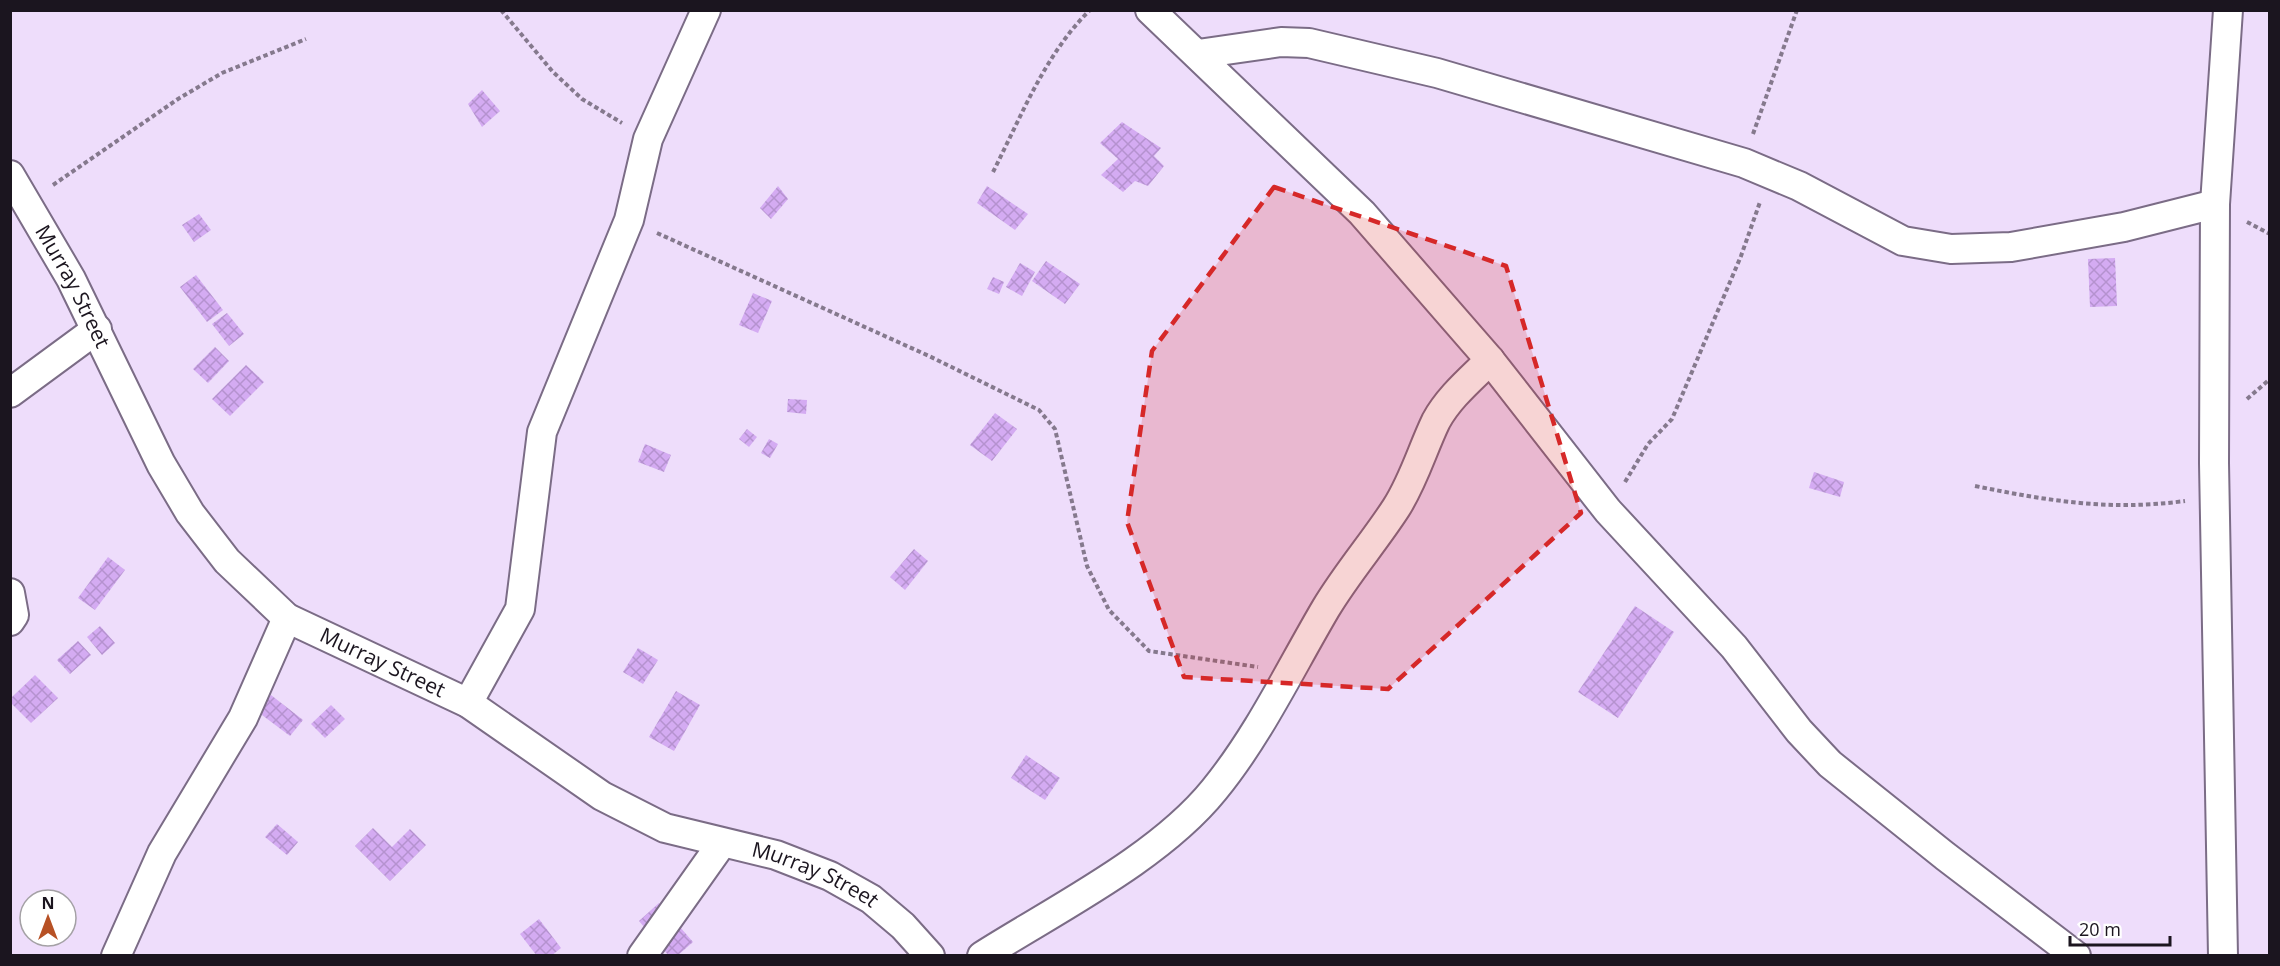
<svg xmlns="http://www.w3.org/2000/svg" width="2280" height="966" viewBox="0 0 2280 966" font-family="'Open Sans',sans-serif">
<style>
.building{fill:url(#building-cross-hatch)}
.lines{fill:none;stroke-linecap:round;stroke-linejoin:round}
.minor-casing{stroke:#7b6c86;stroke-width:32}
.path{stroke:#85798d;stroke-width:4;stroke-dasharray:4.5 3;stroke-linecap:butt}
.minor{stroke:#fff;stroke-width:28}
.marked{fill:#d62828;fill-opacity:0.2;stroke:#d62828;stroke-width:4.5;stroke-dasharray:12 8;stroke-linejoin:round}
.labels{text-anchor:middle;stroke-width:6;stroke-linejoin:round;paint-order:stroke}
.street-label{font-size:21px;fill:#1b151f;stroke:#fff}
</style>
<defs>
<pattern id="building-cross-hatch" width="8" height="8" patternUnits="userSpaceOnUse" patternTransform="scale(1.5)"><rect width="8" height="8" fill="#d4abf2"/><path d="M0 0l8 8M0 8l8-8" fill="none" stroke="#b592cf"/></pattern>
</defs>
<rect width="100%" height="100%" fill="#eeddfb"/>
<g class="building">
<polygon points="482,90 500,111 482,127 468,104"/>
<polygon points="1122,122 1161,148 1154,156 1164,166 1148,186 1135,181 1123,192 1101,175 1118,159 1100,143"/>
<polygon points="778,186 788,199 771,219 760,208"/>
<polygon points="987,186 1028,214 1015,230 977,203"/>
<polygon points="199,214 211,230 194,242 182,225"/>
<polygon points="2115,258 2117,306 2090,307 2088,259"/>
<polygon points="1046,261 1080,284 1065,304 1032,281"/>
<polygon points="1020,263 1035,272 1022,296 1006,287"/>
<polygon points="196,275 223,310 207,322 180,287"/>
<polygon points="993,277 1004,282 999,294 987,289"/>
<polygon points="753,293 772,301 758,333 739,325"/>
<polygon points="227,313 244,334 229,346 212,324"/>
<polygon points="215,347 229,361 208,383 193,369"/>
<polygon points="246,365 264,382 230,416 212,399"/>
<polygon points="788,399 807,400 806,414 787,412"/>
<polygon points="995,413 1017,429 992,461 970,445"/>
<polygon points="747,429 757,437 749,447 739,439"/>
<polygon points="769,439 778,444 770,458 761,453"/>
<polygon points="645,444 671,455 664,472 638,462"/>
<polygon points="1814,472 1844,482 1840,497 1809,488"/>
<polygon points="914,549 928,561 905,590 890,577"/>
<polygon points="108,557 125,570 95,610 78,598"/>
<polygon points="1635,606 1674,632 1618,718 1578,692"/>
<polygon points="100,626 115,643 102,655 87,637"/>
<polygon points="78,641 91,655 70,674 57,660"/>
<polygon points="638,648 658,660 643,684 623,672"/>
<polygon points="35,675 58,698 31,723 10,702 10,699"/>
<polygon points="676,691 700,705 674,751 649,737"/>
<polygon points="271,695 303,720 290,736 258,712"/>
<polygon points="331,705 345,719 325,738 311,724"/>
<polygon points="1026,755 1060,778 1045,800 1011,778"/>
<polygon points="277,824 298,842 287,855 265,837"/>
<polygon points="373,828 392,847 410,829 426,845 390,881 355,846"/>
<polygon points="659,903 693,942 677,956 669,956 639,921"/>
<polygon points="539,919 561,948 551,956 537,956 520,934"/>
</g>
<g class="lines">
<g class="minor-casing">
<g id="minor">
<polyline points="1150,10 1362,213 1490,360 1608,511 1734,647 1799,731 1830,764 1945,856 2076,956"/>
<polyline points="1198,54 1281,42 1309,43 1437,73 1744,163 1799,186 1903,241 1951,249 2011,247 2124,227 2215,204"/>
<path id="s1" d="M10 175 71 279 161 464 190 513 227 561 287 618 468 703 602 796 665 828 776 855 830 876 871 899 903 926 930 956"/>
<polyline points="10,393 97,329"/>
<polyline points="10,593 14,615 10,621"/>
<polyline points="468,703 520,609 542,432 629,220 648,139 706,10"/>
<polyline points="116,956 162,853 243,718 287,618"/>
<polyline points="642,956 722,843"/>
<path d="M982 956C1056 909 1159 858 1214 790 1259 735 1290 669 1326 608 1347 573 1374 542 1396 508 1414 480 1422 450 1436 421 1449 397 1471 379 1490 360"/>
<polyline points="2223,956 2214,463 2215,204 2228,10"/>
</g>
</g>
<g class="path">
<polyline points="501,10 553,72 582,99 622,123"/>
<polyline points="1753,134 1797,10"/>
<path d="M993 172C1021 117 1045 54 1090 10"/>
<polyline points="53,185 178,99 222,73 306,39"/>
<polyline points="2247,222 2270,234"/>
<polyline points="657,233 929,356 1039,410 1055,429 1087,566 1109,610 1149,651 1258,667"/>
<polyline points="2247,399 2270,379"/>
<polyline points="1625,482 1648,444 1672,419 1741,256 1760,202"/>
<path d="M1975 486C2049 501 2109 511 2185 501"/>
</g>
<use href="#minor" class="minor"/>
</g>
<path class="marked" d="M1274 187 1506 266 1581 513 1388 689 1184 677 1127 522 1152 351Z"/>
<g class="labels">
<g class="street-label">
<text dy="7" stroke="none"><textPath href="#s1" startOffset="128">Murray Street</textPath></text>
<text dy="7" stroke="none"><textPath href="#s1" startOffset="632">Murray Street</textPath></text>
<text dy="7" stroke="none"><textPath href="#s1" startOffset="1118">Murray Street</textPath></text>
</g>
</g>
<rect width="2280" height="966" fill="none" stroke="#1b151f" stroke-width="24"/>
<g transform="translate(48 918)"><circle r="28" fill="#ffffff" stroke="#a4a1a5" stroke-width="1.5"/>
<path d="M0-4.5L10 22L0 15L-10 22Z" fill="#b75125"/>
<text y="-9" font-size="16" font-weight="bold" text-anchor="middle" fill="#1b151f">N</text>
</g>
<path d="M2070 936v9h100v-9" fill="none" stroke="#1b151f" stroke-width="3"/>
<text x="2079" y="936" font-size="18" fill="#1b151f" stroke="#ffffff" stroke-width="4.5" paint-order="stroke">20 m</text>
</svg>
